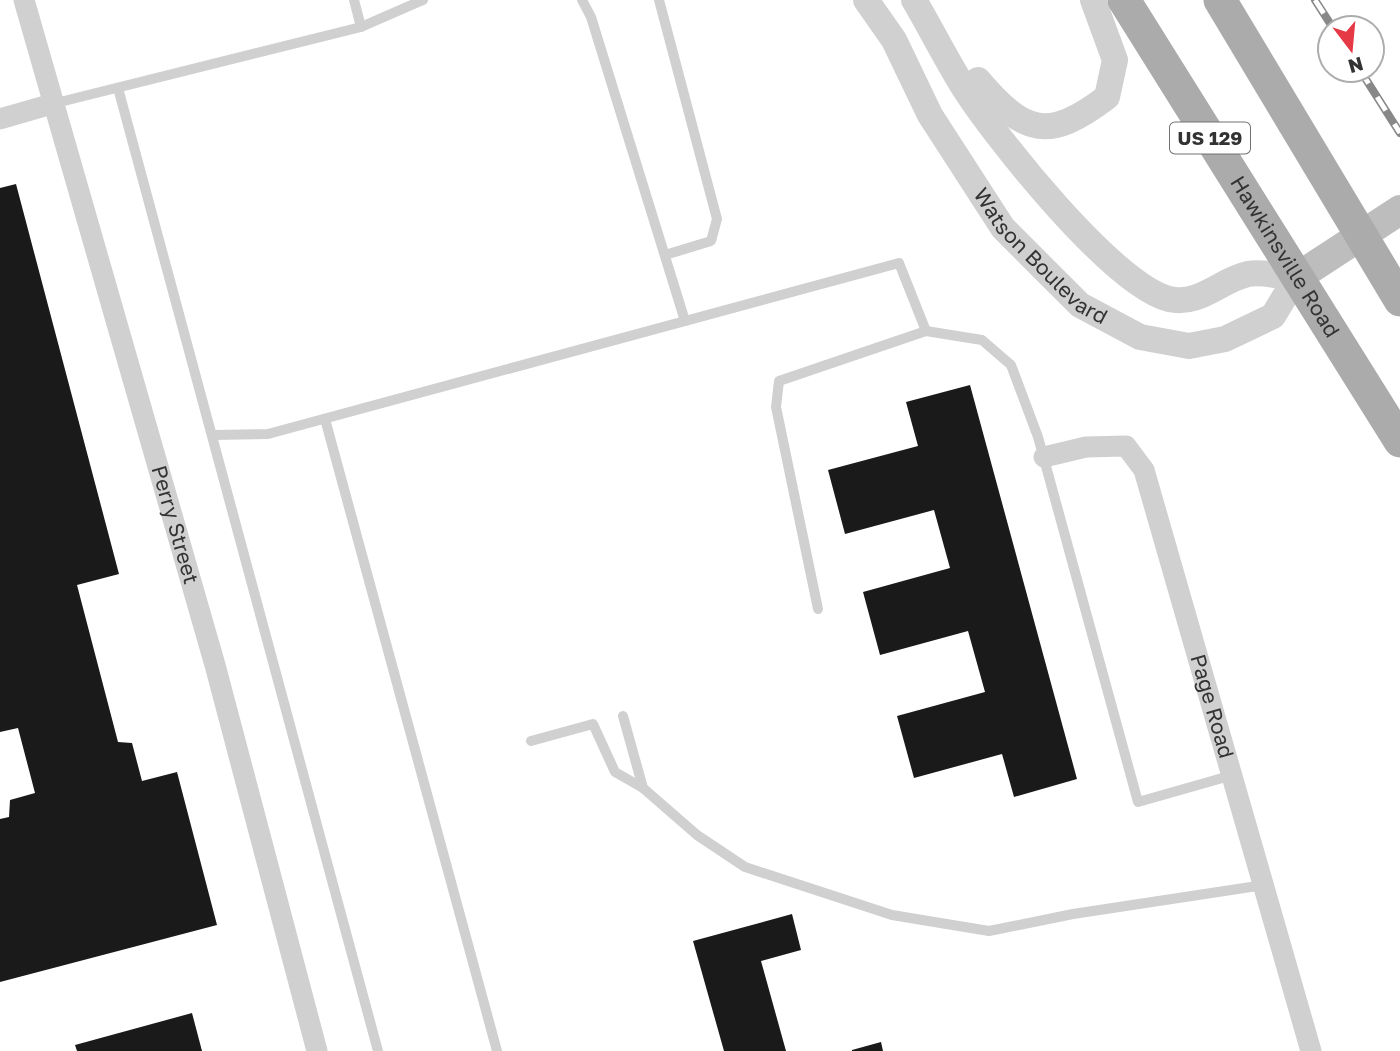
<svg xmlns="http://www.w3.org/2000/svg" width="1400" height="1051" viewBox="0 0 1400 1051" font-family="'Golos Text',sans-serif">
<style>
.building{fill:#1a1a1a}
.lines{fill:none;stroke-linecap:round;stroke-linejoin:round}
.service{stroke:#d0d0d0;stroke-width:10}
.minor{stroke:#d0d0d0;stroke-width:21}
.tertiary{stroke:#d0d0d0;stroke-width:26}
.secondary{stroke:#bdbdbd;stroke-width:30}
.primary{stroke:#ababab;stroke-width:33}
.rail-casing{stroke:#888;stroke-width:8}
.rail{stroke:#fff;stroke-width:5;stroke-dasharray:16;stroke-linecap:butt}
.labels{text-anchor:middle;stroke-width:7;stroke-linejoin:round;paint-order:stroke}
.shield{fill:#fff;stroke:#707070;stroke-width:2}
.shield-label{font-size:19px;font-weight:bold;fill:#333}
.street-label{font-size:21px;fill:#333;stroke:#fff}
</style>
<rect width="100%" height="100%" fill="#fff"/>
<g class="building">
<polygon points="16,184 119,574 77,585 118,742 132,743 142,781 177,772 217,925 0,982 0,819 9,817 10,800 35,793 18,728 0,732 0,188"/>
<polygon points="970,385 1077,779 1014,797 1002,754 914,778 897,716 985,692 968,631 880,655 863,592 950,568 934,510 845,534 828,470 918,446 906,402"/>
<polygon points="792,914 801,950 761,961 786,1051 724,1051 693,941"/>
<polygon points="192,1013 202,1051 77,1051 75,1045"/>
<polygon points="881,1042 883,1051 852,1051 852,1050"/>
</g>
<g class="lines">
<g class="service">
<polyline points="354,0 361,27"/>
<polyline points="582,0 591,17 685,321"/>
<polyline points="659,0 717,219 711,241 665,255"/>
<polyline points="118,88 378,1051"/>
<polyline points="52,104 361,27 423,0"/>
<polyline points="926,331 982,340 1011,365 1038,437 1138,802 1233,775"/>
<polyline points="325,419 497,1051"/>
<polyline points="212,435 268,434 899,263 926,331 779,381 776,407 818,609"/>
<polyline points="623,716 643,788"/>
<polyline points="531,741 593,724 615,772 643,788 697,835 745,867 892,915 989,931 1073,914 1264,885"/>
</g>
<g class="minor">
<path id="s1" d="M24 0 215 665 317 1051"/>
<polyline points="0,119 52,104"/>
<path id="s2" d="M1044 457 1086 447 1126 446 1144 470 1311 1051"/>
</g>
<g class="tertiary">
<path id="s3" d="M866 0 894 40 930 115 1003 228 1080 305 1140 337 1189 346 1225 339 1273 316 1296 278C1282 277 1262 271 1248 274 1220 280 1200 306 1169 299 1113 285 996 138 964 88 946 59 931 29 914 0"/>
<path d="M978 80C1024 134 1048 142 1107 97L1115 60 1093 0"/>
</g>
<polyline class="secondary" points="1296,278 1400,210"/>
<g class="primary">
<path id="s4" d="M1124 0 1400 441"/>
<polyline points="1220,0 1400,300"/>
</g>
<g class="rail-casing">
<g id="rail">
<polyline points="1315,0 1333,28"/>
<polyline points="1360,70 1400,133"/>
</g>
</g>
<use href="#rail" class="rail"/>
</g>
<g class="labels">
<rect class="shield" x="1170" y="122.5" width="80" height="31" rx="5"/>
<g class="shield-label">
<text x="1210" y="145">US 129</text>
</g>
<g class="street-label">
<text dy="7" stroke="none"><textPath href="#s3" startOffset="313">Watson Boulevard</textPath></text>
<text dy="7" stroke="none"><textPath href="#s4" startOffset="303">Hawkinsville Road</textPath></text>
<text dy="7" stroke="none"><textPath href="#s1" startOffset="546">Perry Street</textPath></text>
<text dy="7" stroke="none"><textPath href="#s2" startOffset="359">Page Road</textPath></text>
</g>
</g>
<g transform="translate(1351 49) rotate(164)"><circle r="33" fill="#ffffff" stroke="#adadad" stroke-width="2"/>
<path d="M0-5L12 26L0 18L-12 26Z" fill="#e63946"/>
<text y="-10" font-size="19" font-weight="bold" text-anchor="middle" fill="#333333">N</text>
</g>
</svg>
